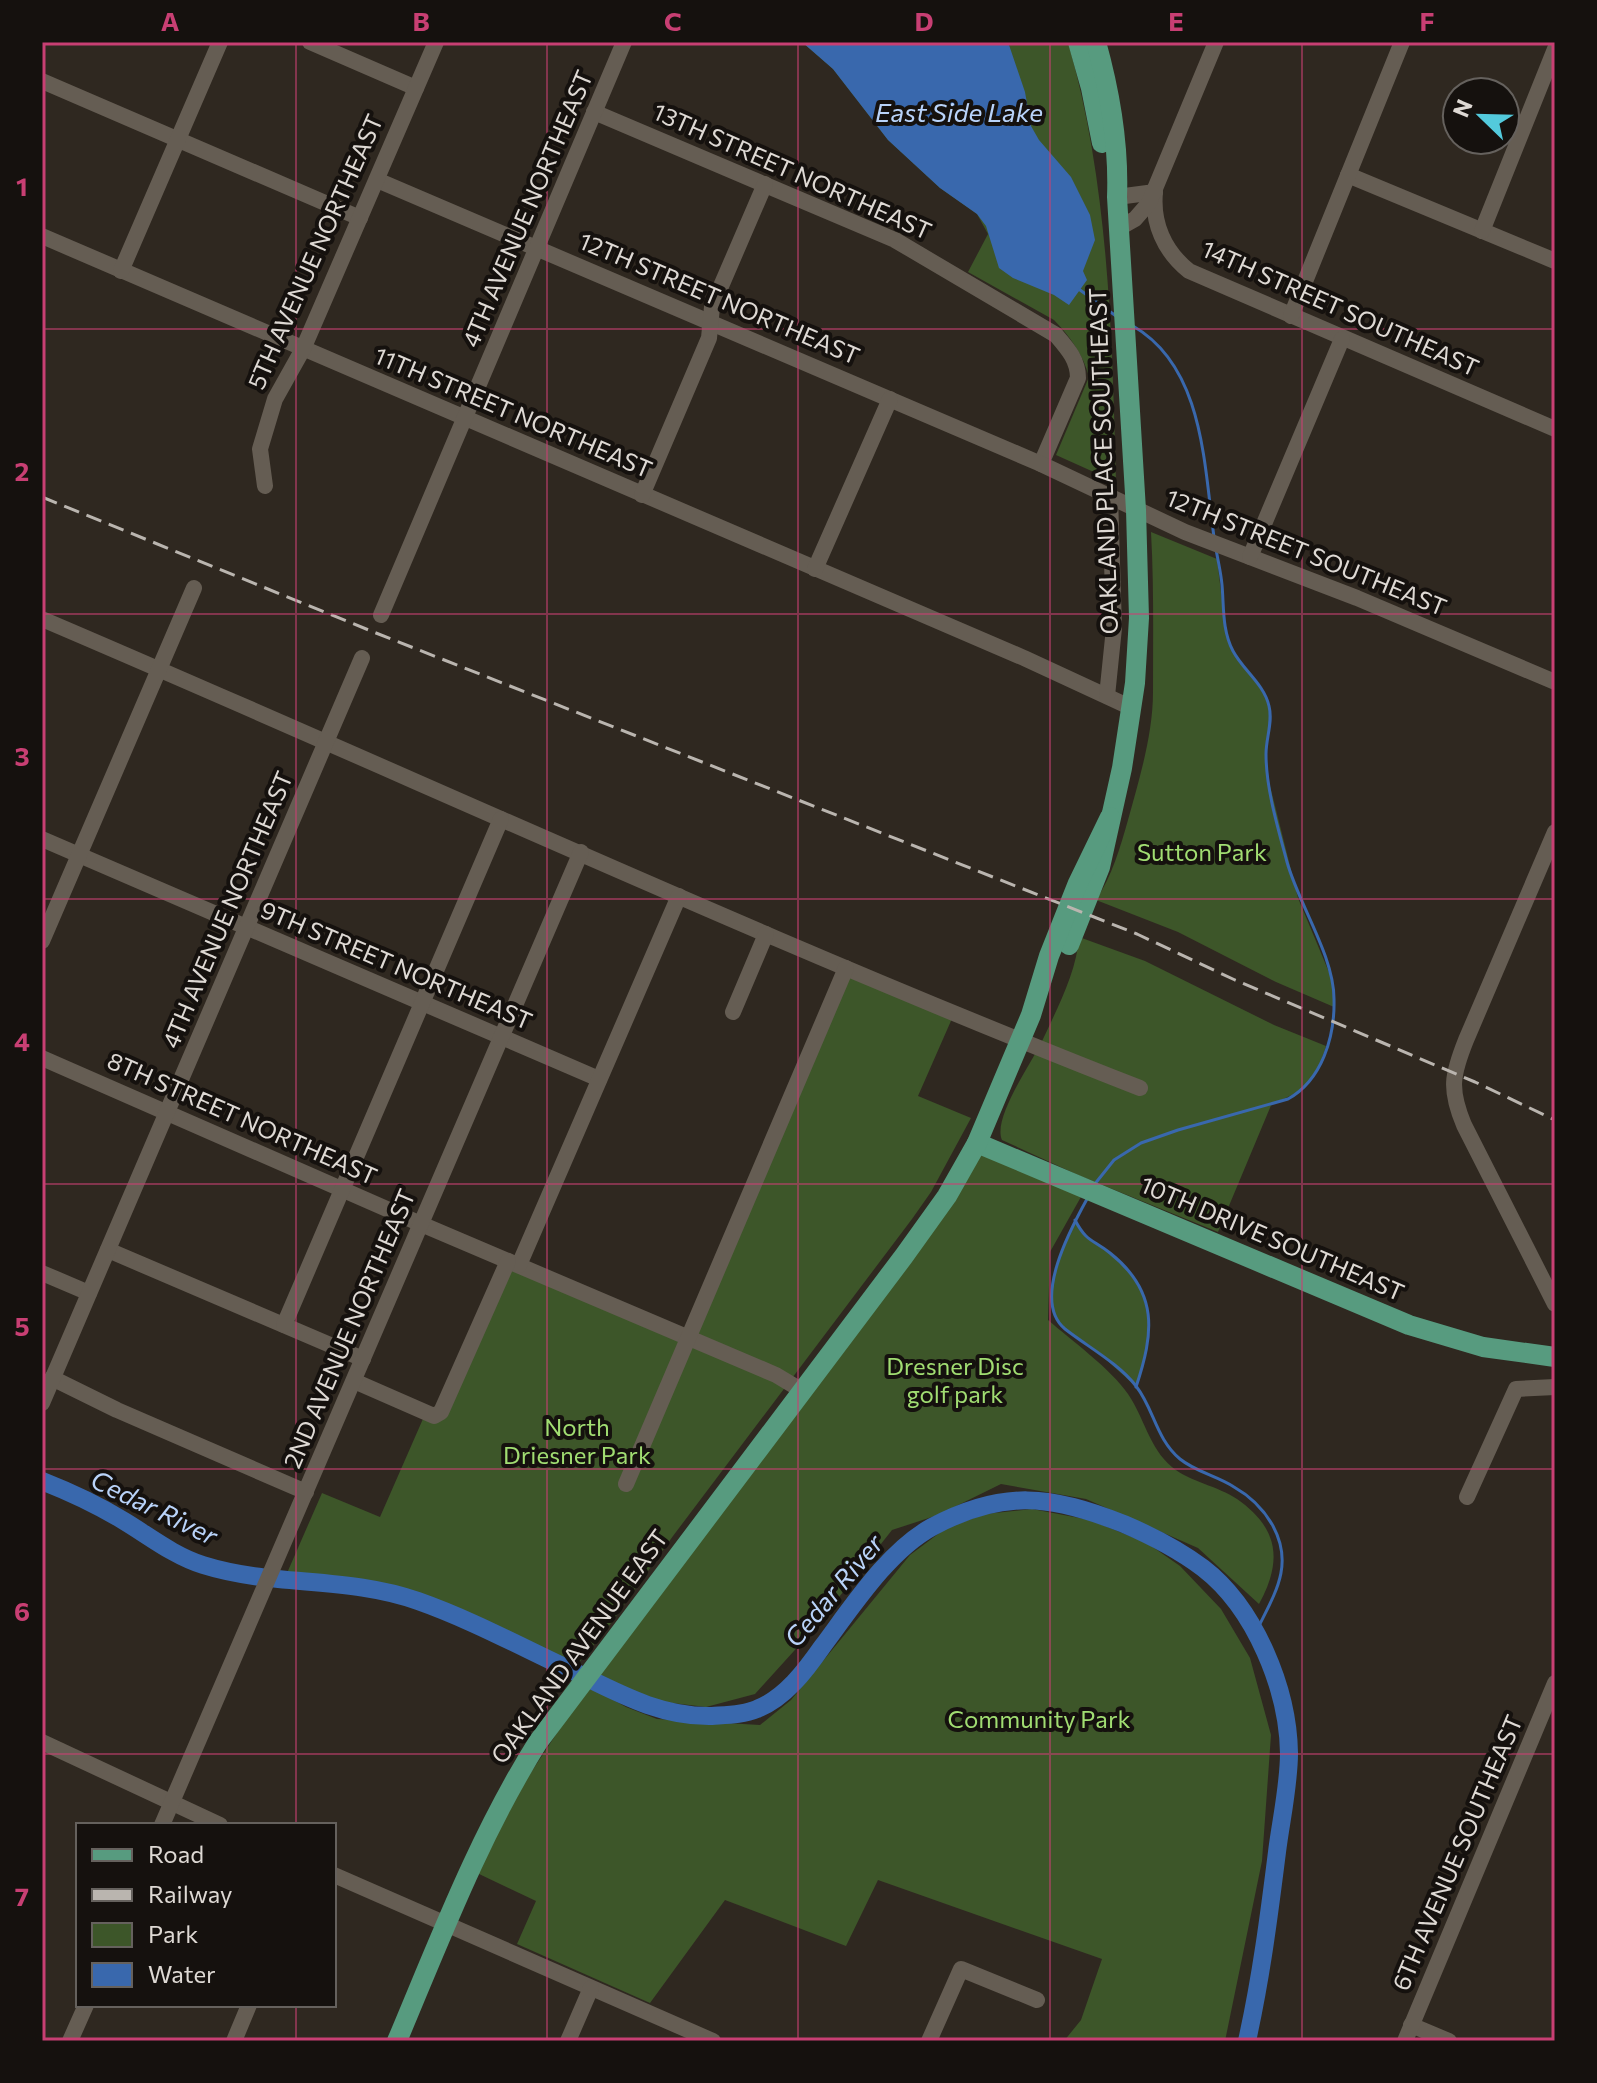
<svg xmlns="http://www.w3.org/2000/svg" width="1597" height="2083" viewBox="0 0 1597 2083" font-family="Commissioner,sans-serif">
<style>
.green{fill:#3d5629}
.water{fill:#3968ad}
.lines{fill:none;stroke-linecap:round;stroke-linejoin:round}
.stream{stroke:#3968ad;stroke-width:3}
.river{stroke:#3968ad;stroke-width:18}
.minor{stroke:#655d53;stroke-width:16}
.major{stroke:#579b7f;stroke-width:20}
.rail{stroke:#bab5af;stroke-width:3;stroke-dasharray:16 8;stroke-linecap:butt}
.grid{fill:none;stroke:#c83f73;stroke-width:2;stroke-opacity:0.55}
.labels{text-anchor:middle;stroke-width:8;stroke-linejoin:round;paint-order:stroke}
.street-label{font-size:24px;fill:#ded9d4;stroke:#15110e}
.park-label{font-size:24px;fill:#a1dd72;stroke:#15110e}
.water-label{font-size:26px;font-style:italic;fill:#b9d3f9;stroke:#15110e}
.neatline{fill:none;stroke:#c83f73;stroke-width:3}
.grid-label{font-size:26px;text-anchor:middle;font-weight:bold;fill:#c83f73}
</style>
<rect width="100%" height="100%" fill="#2f2820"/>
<g class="green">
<path d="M802 42H1068C1109 185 1112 334 1116 482L1056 455 1089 377C1084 356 1069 335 1054 320L968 272 988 234 977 214 940 188 888 140 833 69Z"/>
<path d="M1151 532 1217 559 1226 633 1234 652 1266 695 1271 710 1266 753 1269 782 1298 898 1331 977 1334 1007 1276 982 1178 932 1096 900C1112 876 1120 848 1128 820 1139 780 1153 735 1153 692 1153 639 1154 585 1151 532Z"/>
<path d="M1079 937 1145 961 1274 1025 1326 1046C1317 1077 1303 1094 1272 1103L1218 1232 1078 1175 1002 1140C992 1117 1034 1060 1044 1037 1058 1007 1077 970 1079 937Z"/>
<path d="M846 968 954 1014 918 1096 971 1118 931 1192 912 1219 673 1536 606 1630 572 1671C509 1641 445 1604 377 1589 346 1582 315 1584 284 1580L322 1493 380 1517 426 1412 434 1416 508 1261 688 1338Z"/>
<path d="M979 1153 1082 1195 1050 1252 1048 1320C1071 1340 1111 1369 1128 1394 1144 1417 1149 1448 1172 1467 1190 1482 1218 1486 1237 1499 1280 1529 1282 1562 1259 1604L1198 1548 1086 1499 1001 1484 938 1515 892 1530 813 1630 755 1694 706 1707 655 1701 595 1676Z"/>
<path d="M1075 1220C1087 1243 1093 1239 1110 1253 1159 1292 1154 1333 1136 1387 1121 1373 1105 1358 1089 1345 1079 1338 1066 1332 1059 1322 1040 1297 1063 1245 1075 1220Z"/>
<polygon points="1032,1509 1090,1520 1147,1543 1180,1566 1221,1609 1250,1658 1271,1735 1262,1861 1225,2041 1064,2041 1081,2020 1102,1959 878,1880 846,1946 725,1900 650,2003 517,1944 536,1901 477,1873 524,1783 588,1686 626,1707 657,1719 760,1725 791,1700 910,1555 946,1528 985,1514"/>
</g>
<polygon class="water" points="802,42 1008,42 1025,92 1031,126 1039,140 1071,177 1090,215 1095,240 1083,271 1087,280 1069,305 1054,295 1013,278 999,268 986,226 977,214 940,188 888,140 833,69"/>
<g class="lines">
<g class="stream">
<polyline points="1080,290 1116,316"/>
<path d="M1133 326C1204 367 1204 465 1214 537"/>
<path d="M1094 1185 1114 1160 1141 1143 1178 1130 1288 1099C1322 1080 1335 1037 1334 999 1334 956 1299 905 1287 862 1278 828 1266 789 1266 754 1266 738 1273 722 1269 706 1264 684 1243 670 1233 651 1222 630 1224 607 1222 585 1221 573 1218 561 1216 549"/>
<path d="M1087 1199C1071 1228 1031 1301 1065 1329 1088 1347 1118 1363 1136 1386 1154 1409 1156 1439 1180 1459 1196 1472 1217 1476 1234 1487 1250 1496 1264 1510 1273 1526 1295 1567 1273 1596 1255 1634"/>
<path d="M1075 1220C1087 1243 1093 1239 1110 1253 1159 1292 1154 1333 1136 1387"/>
</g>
<path class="river" d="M42 1481C70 1492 98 1505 124 1521 149 1536 174 1556 203 1565 273 1587 348 1576 418 1601 472 1620 523 1648 575 1672 620 1694 661 1717 712 1716 727 1715 743 1715 757 1709 785 1698 806 1670 822 1647 852 1607 888 1551 932 1527 1003 1489 1051 1495 1124 1524 1152 1536 1179 1550 1203 1568 1255 1608 1288 1689 1289 1753 1289 1785 1281 1820 1277 1852 1269 1916 1261 1978 1247 2041"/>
<g class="minor">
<polyline points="310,42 416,88"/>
<polyline points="42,81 360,218"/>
<path d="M594 112 895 240 1056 335C1068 349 1078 360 1078 378L1041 464"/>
<polyline points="1348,175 1555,261"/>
<polyline points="377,180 1041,464 1185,532 1357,598 1555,682"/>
<path d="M1155 192C1152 223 1164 251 1189 271L1555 429"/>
<polyline points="1117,197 1155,192"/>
<polyline points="1119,228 1135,219 1149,203 1216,42"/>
<polyline points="1482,231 1555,49"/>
<polyline points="42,236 1024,658 1132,708"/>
<polyline points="121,271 220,42"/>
<polyline points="1291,316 1402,42"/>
<polyline points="265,486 260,449 275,399 303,349 436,42"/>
<polyline points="642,495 709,338 712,307 765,184"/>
<polyline points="1250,557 1342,339"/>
<polyline points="815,569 890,399"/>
<polyline points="381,615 624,42"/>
<path d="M42 619C408 775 769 943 1140 1088"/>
<polyline points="1107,696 1114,628 1110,496"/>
<path d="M1555 832 1466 1040C1452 1075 1449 1089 1464 1125L1555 1304"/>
<polyline points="42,839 599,1079"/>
<polyline points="42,941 194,588"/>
<polyline points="733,1012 766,934"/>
<polyline points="42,1058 421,1224 776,1375 801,1390"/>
<polyline points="108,1250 363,1359"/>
<polyline points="519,1265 679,896"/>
<polyline points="42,1273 89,1293"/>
<polyline points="284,1325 501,819"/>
<polyline points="52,1378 117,1410 306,1492"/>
<polyline points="354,1381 434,1416 441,1412 508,1261"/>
<polyline points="42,1403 362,658"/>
<polyline points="626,1484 846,968"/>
<polyline points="1467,1497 1516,1389 1555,1387"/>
<polyline points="42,1742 220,1825"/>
<polyline points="162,1825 581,852"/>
<polyline points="334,1875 713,2041"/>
<polyline points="1411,2025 1449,2041"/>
<polyline points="70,2041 86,2005"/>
<polyline points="234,2041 249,2005"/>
<polyline points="568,2041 591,1988"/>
<polyline points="929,2041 961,1969 1037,2000"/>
<polyline points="1405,2041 1555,1683"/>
</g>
<g class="major">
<polyline points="1078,42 1091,88 1102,143"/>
<path d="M1069 945 1100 867 1122 768 1135 683 1139 618 1136 510 1117 197C1119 145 1110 92 1096 42"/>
<polyline points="977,1143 1409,1325 1483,1347 1555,1357"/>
<path d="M397 2041C440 1939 479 1836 538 1742L904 1256 947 1196 977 1143 1031 1015 1049 956 1078 883 1110 817"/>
</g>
<polyline class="rail" points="42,497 376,633 1137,934 1235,980 1475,1082 1555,1120"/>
</g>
<path class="grid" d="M296 42V1825M547 42V2041M798 42V2041M1050 42V2041M1302 42V2041M42 329H1555M42 614H1555M42 899H1555M42 1184H1555M42 1469H1555M42 1754H1555M296 2005V2041"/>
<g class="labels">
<g class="street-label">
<text transform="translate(792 172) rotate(24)" y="8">13TH STREET NORTHEAST</text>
<text transform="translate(528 209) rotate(-67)" y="8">4TH AVENUE NORTHEAST</text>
<text transform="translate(316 252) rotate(-66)" y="8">5TH AVENUE NORTHEAST</text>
<text transform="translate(719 299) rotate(23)" y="8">12TH STREET NORTHEAST</text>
<text transform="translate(1340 309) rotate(24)" y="8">14TH STREET SOUTHEAST</text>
<text transform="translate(513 413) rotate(23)" y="8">11TH STREET NORTHEAST</text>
<text transform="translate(1104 461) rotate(-92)" y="8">OAKLAND PLACE SOUTHEAST</text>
<text transform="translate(1306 553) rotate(22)" y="8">12TH STREET SOUTHEAST</text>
<text transform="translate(228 910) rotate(-67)" y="8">4TH AVENUE NORTHEAST</text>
<text transform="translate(396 966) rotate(23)" y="8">9TH STREET NORTHEAST</text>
<text transform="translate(242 1119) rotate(24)" y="8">8TH STREET NORTHEAST</text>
<text transform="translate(1272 1239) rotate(23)" y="8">10TH DRIVE SOUTHEAST</text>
<text transform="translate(350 1329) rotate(-67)" y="8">2ND AVENUE NORTHEAST</text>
<text transform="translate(580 1647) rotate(-54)" y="8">OAKLAND AVENUE EAST</text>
<text transform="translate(1458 1853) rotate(-67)" y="8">6TH AVENUE SOUTHEAST</text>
</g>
<g class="park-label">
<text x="1202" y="861">Sutton Park</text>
<text x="955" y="1375">Dresner Disc<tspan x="955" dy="28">golf park</tspan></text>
<text x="577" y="1436">North<tspan x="577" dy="28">Driesner Park</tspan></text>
<text x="1039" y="1728">Community Park</text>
</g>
<g class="water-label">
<text x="959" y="122">East Side Lake</text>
<text transform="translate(154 1508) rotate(26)" y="9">Cedar River</text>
<text transform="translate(834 1591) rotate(-50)" y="9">Cedar River</text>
</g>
</g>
<rect width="1597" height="2083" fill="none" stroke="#15110e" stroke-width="88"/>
<rect x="76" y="1823" width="260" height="184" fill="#15110e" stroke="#65615d" stroke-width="2"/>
<rect x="92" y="1849" width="40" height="12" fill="#579b7f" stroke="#65615d" stroke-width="2"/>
<text x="148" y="1863" font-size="24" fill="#ded9d4">Road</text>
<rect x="92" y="1889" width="40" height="12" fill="#bab5af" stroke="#65615d" stroke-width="2"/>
<text x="148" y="1903" font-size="24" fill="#ded9d4">Railway</text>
<rect x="92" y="1923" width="40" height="24" fill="#3d5629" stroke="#65615d" stroke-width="2"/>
<text x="148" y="1943" font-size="24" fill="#ded9d4">Park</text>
<rect x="92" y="1963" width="40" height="24" fill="#3968ad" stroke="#65615d" stroke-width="2"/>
<text x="148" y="1983" font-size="24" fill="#ded9d4">Water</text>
<g transform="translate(1481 116) rotate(293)"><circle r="38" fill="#15110e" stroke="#65615d" stroke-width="2"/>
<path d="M0-6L14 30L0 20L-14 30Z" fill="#53cadc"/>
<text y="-12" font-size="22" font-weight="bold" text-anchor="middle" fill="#ded9d4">N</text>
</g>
<rect x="44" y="44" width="1509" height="1995" class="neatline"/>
<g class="grid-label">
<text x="170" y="31">A</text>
<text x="421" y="31">B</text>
<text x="673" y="31">C</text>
<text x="924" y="31">D</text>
<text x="1176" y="31">E</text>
<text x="1427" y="31">F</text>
<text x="22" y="196">1</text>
<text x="22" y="481">2</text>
<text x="22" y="766">3</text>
<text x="22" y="1051">4</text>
<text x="22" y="1336">5</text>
<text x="22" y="1621">6</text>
<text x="22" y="1906">7</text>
</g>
</svg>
